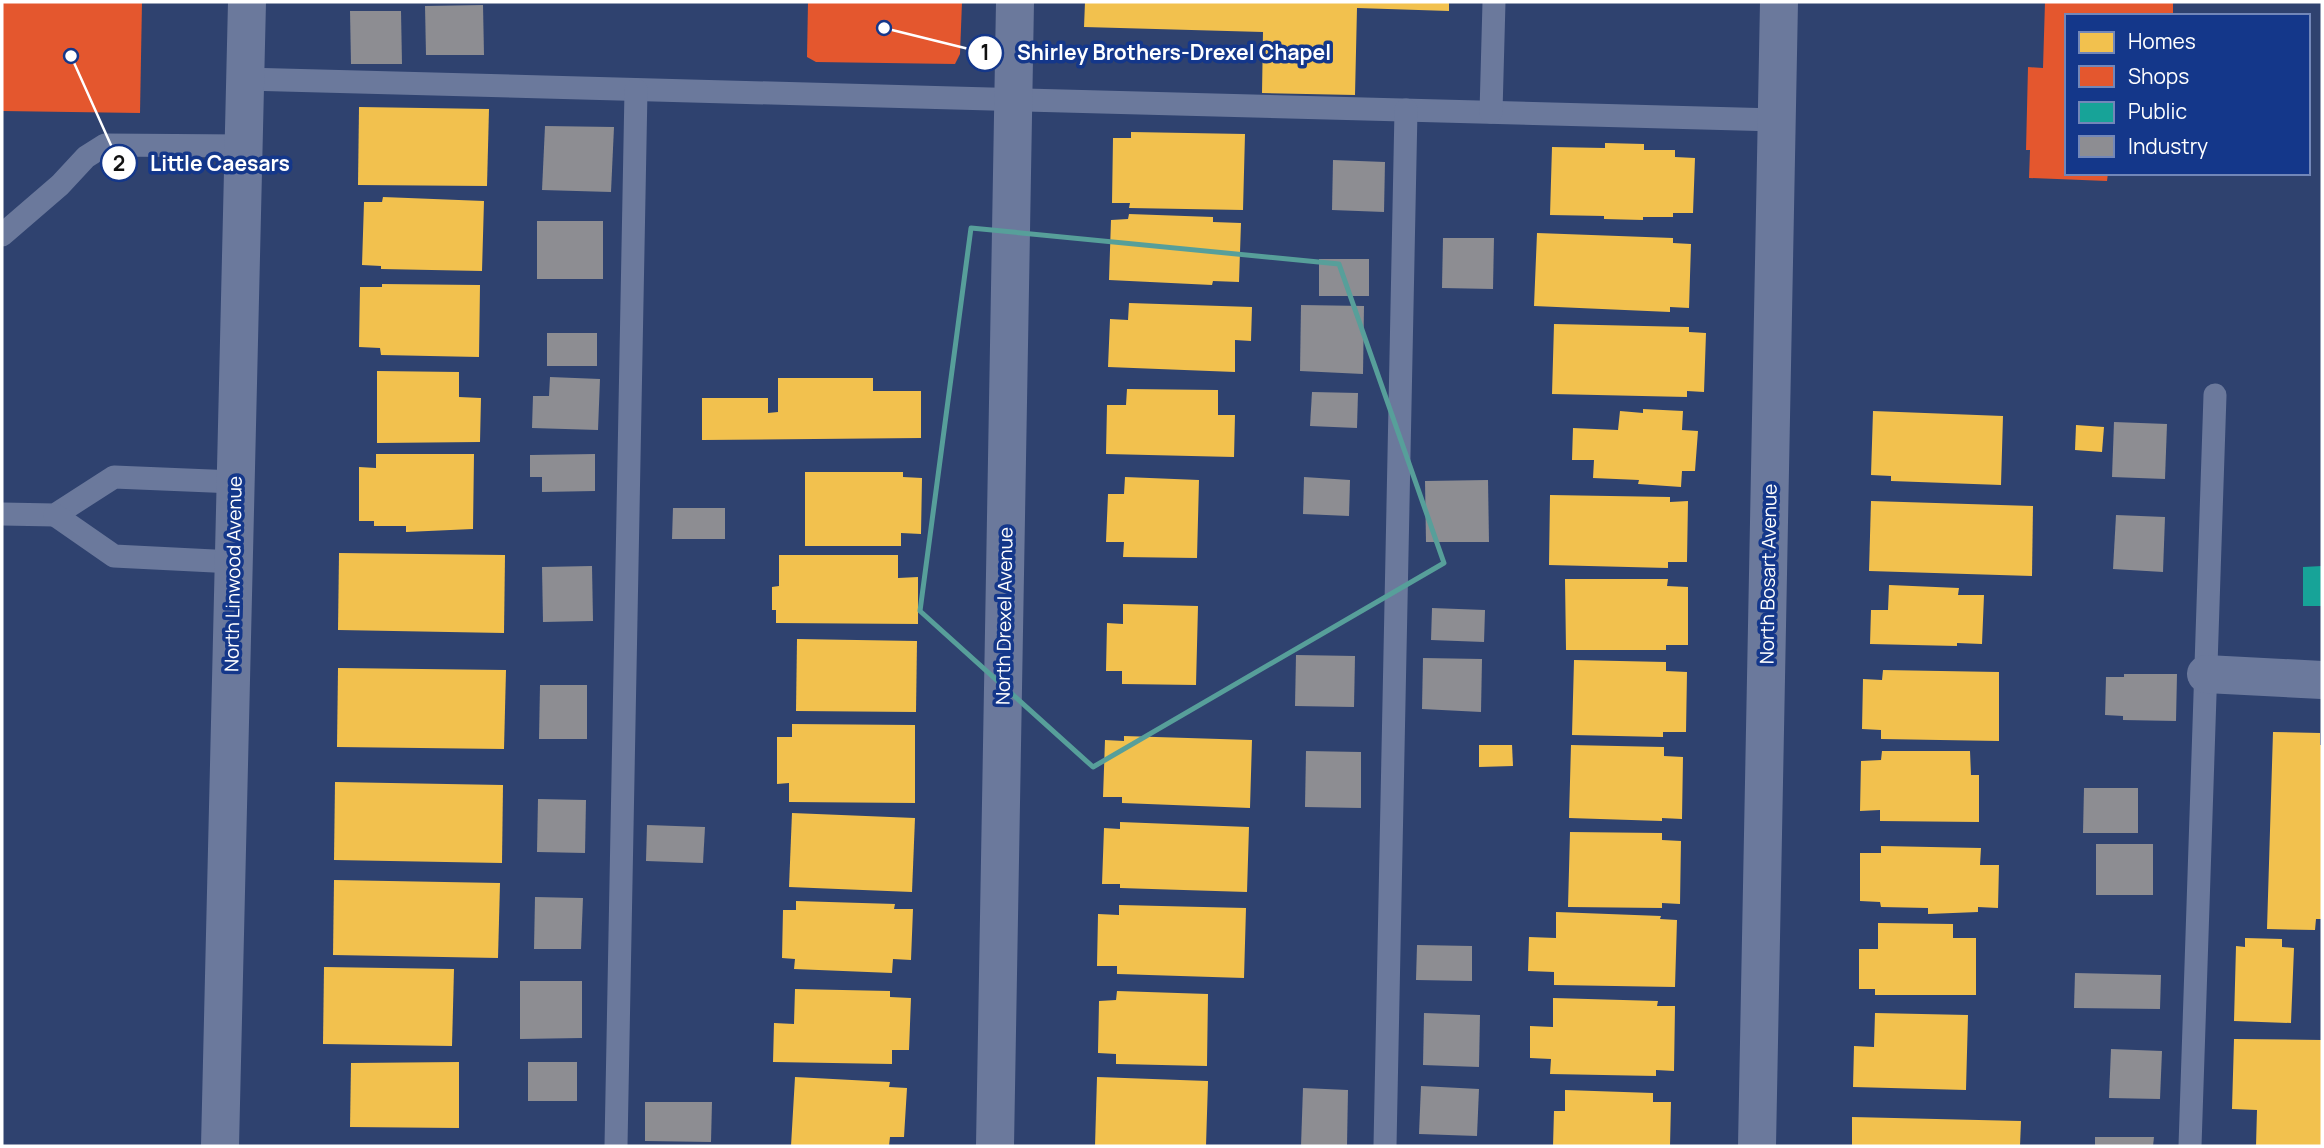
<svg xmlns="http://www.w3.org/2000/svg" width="2324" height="1148" viewBox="0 0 2324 1148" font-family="Manrope,sans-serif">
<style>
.homes{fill:#f2c14e}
.shops{fill:#e4572e}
.public{fill:#17a398}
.industry{fill:#8d8d92}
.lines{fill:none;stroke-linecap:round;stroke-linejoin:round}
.service{stroke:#6b799c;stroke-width:23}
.minor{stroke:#6b799c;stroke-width:38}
.tertiary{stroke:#6b799c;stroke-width:38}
.marked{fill:none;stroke:#579f9a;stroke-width:5;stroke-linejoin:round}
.labels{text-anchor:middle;stroke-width:7;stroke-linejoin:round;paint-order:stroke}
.street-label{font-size:19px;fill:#fff;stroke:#14378a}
.leader{fill:none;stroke:#fff;stroke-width:2.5}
.callout-dot{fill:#fff;stroke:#14378a;stroke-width:2.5}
.mark-label{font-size:21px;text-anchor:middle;font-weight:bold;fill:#111}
.callout-label{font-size:21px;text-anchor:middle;font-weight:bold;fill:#fff;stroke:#14378a;stroke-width:7;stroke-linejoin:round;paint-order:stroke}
</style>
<rect width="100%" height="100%" fill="#2f426f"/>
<g class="homes">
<polygon points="1085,2 1449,2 1449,11 1357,8 1355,95 1262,93 1263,32 1084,27"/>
<polygon points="359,107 489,109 487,186 358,185"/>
<polygon points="1131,132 1245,134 1243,210 1129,208 1130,203 1112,203 1113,138 1131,138"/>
<polygon points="1605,143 1644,144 1644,150 1675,150 1675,157 1695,158 1693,213 1673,213 1673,217 1643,217 1643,220 1604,219 1604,216 1550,215 1552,147 1605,148"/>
<polygon points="383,197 484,201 482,271 381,269 381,266 362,265 364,202 382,202"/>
<polygon points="1129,214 1213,217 1213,222 1241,223 1239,282 1213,281 1212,285 1109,280 1111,220 1128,219"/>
<polygon points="1537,233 1673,238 1673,243 1691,244 1689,308 1670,307 1670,312 1534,306"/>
<polygon points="382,284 480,285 479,357 381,355 380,348 359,347 360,287 382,287"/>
<polygon points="1129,303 1252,307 1251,341 1235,340 1235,372 1108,367 1110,319 1128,320"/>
<polygon points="1554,324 1689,327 1689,332 1706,333 1704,392 1687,391 1687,397 1552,394"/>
<polygon points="377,371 459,372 459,397 481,398 480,442 377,443"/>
<polygon points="778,378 873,378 873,391 921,391 921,438 702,440 702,398 768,398 768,413 778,412"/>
<polygon points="1127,389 1218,390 1218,415 1235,415 1234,457 1106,454 1107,405 1126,405"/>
<polygon points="1643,409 1683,411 1682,430 1698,431 1695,471 1682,471 1681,487 1638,484 1639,480 1593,478 1594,460 1572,460 1573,428 1618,430 1620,411 1643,413"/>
<polygon points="1873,411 2003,416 2001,485 1891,481 1891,476 1871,475"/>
<polygon points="2076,425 2104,427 2102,452 2075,450"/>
<polygon points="376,454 474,454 473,529 406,532 406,526 374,526 374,521 359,521 359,467 376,468"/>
<polygon points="805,472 903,472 903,477 922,478 921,534 901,533 901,546 805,546"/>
<polygon points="1125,477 1199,480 1197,558 1123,557 1124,542 1106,542 1108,494 1124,494"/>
<polygon points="1550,495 1670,497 1670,502 1688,501 1687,562 1668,562 1668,568 1549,565"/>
<polygon points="1871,501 2033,506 2032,576 1869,571"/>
<polygon points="339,553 505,555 504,633 338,630"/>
<polygon points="779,555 898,555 898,578 918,577 918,624 776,623 776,610 772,610 772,587 779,586"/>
<polygon points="1565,579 1668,579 1667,586 1688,587 1688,645 1666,645 1666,650 1566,650"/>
<polygon points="1889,585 1959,588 1958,595 1984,595 1982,644 1957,643 1957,646 1870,644 1871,610 1888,610"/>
<polygon points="1123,604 1198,606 1196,685 1122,684 1122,671 1106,671 1107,623 1123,624"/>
<polygon points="797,639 917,641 916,712 796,711"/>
<polygon points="1574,660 1666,662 1666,671 1687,672 1686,732 1663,732 1663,737 1572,735"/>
<polygon points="338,668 506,670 504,749 337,747"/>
<polygon points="1883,670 1999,672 1999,741 1881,739 1881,730 1862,729 1863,679 1882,680"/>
<polygon points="792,724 915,725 915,803 789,802 789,783 777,784 777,737 792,737"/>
<polygon points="2273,732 2320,733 2320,745 2322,745 2322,919 2316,919 2315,930 2267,929"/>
<polygon points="1124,736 1252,740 1250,808 1122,803 1122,797 1103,797 1105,740 1124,741"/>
<polygon points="1479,745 1512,745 1513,766 1479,767"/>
<polygon points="1571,745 1664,747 1664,756 1683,757 1682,819 1662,818 1662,821 1569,818"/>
<polygon points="1882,751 1970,751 1971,775 1979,775 1979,822 1880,821 1880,810 1860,811 1861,761 1881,760"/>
<polygon points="335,782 503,785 502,863 334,860"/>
<polygon points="792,813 915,818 912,892 789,887"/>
<polygon points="1120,822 1249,827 1247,892 1120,888 1120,884 1102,884 1104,828 1120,829"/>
<polygon points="1570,832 1662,833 1662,840 1681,841 1680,904 1662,903 1662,908 1568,907"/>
<polygon points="1881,846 1981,848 1980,865 1999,865 1998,908 1978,907 1978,912 1928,914 1928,908 1881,907 1880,902 1860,901 1860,853 1881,853"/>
<polygon points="334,880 500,883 498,958 333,955"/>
<polygon points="796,901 895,904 894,909 913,909 911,960 893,959 892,973 794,969 795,959 782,958 783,910 796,910"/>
<polygon points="1119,905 1246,908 1244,978 1117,974 1117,966 1097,966 1098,914 1119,915"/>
<polygon points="1556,912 1661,916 1660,919 1677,920 1675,987 1554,985 1554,972 1528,971 1529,937 1556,938"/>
<polygon points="1878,923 1953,924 1953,938 1976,938 1976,995 1875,995 1875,989 1859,989 1859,949 1878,949"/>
<polygon points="2245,938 2282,939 2282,947 2294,948 2291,1023 2234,1021 2236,946 2245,947"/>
<polygon points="324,967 454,969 452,1046 323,1044"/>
<polygon points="795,989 890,991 890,997 911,998 909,1050 892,1050 892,1064 773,1062 774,1023 794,1024"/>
<polygon points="1117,991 1208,994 1207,1066 1116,1064 1116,1054 1098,1053 1099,1001 1116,1000"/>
<polygon points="1553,998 1658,1001 1657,1006 1675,1006 1674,1071 1656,1070 1656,1076 1550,1074 1551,1059 1530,1058 1530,1026 1553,1027"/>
<polygon points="1875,1013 1968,1015 1966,1090 1853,1087 1854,1046 1874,1047"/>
<polygon points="2234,1039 2322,1040 2322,1146 2256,1146 2257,1110 2232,1109"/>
<polygon points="459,1062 459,1128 350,1127 351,1063"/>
<polygon points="795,1077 890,1082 889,1087 907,1088 904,1137 890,1137 889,1146 791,1146"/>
<polygon points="1097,1077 1208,1081 1206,1146 1095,1146"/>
<polygon points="1565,1090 1653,1093 1653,1102 1671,1102 1670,1146 1553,1146 1554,1111 1565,1111"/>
<polygon points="1852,1117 2021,1121 2020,1146 1852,1146"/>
</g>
<g class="shops">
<polygon points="2,2 142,2 140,113 2,111"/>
<polygon points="808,2 962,2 960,54 955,64 816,62 807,57"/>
<polygon points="2045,2 2173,2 2173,16 2067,16 2067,173 2108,173 2107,181 2029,178 2030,150 2026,150 2028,67 2043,68"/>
</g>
<polygon class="public" points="2322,566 2322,606 2303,606 2303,567"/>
<g class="industry">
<polygon points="483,5 484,55 426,55 425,6"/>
<polygon points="350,11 401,11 402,64 351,64"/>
<polygon points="545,126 614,127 611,192 542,190"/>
<polygon points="1333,160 1385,162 1384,212 1332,210"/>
<rect x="537" y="221" width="66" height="58"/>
<polygon points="1443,238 1494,238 1493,289 1442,288"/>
<rect x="1319" y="259" width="50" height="37"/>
<polygon points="1301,305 1364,306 1363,374 1300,371"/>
<rect x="547" y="333" width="50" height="33"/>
<polygon points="550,377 600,379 598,430 532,428 533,396 549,396"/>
<polygon points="1312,392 1358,393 1357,428 1310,426"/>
<polygon points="2114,422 2167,424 2165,479 2112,477"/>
<polygon points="595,454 595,491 542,492 542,477 530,477 530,455"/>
<polygon points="1304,477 1350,480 1349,516 1303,514"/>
<polygon points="1488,480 1489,542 1426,542 1425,481"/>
<polygon points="673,508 725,508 725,539 672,539"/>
<polygon points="2116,515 2165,517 2163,572 2113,569"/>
<polygon points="592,566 593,621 543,622 542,567"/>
<polygon points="1432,608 1485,610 1484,642 1431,640"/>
<polygon points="1296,655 1355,656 1354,707 1295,706"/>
<polygon points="1423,658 1482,659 1481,712 1422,709"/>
<polygon points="2124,674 2177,674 2176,721 2123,720 2123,716 2105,715 2106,677 2124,677"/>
<polygon points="540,685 587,685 587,739 539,739"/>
<polygon points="1306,751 1361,752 1361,808 1305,807"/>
<polygon points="2084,788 2138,788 2138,833 2083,833"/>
<polygon points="538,799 586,800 585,853 537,852"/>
<polygon points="647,825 705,827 703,863 646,861"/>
<rect x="2096" y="844" width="57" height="51"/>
<polygon points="535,897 583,898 581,949 534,949"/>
<polygon points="1417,945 1472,946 1472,981 1416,980"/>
<polygon points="2075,973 2161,975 2160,1009 2074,1008"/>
<polygon points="520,981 582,981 582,1038 520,1039"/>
<polygon points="1424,1013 1480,1015 1479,1067 1423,1065"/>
<polygon points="2111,1049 2162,1051 2160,1099 2109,1098"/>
<rect x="528" y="1062" width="49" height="39"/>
<polygon points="1421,1086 1479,1089 1477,1136 1419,1134"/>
<polygon points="1303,1088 1348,1090 1347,1146 1301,1146"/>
<polygon points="645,1102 712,1102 711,1142 645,1141"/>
<polygon points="2095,1137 2154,1137 2153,1146 2095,1146"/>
</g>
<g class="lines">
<g class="service">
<polyline points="245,79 1777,120"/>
<polyline points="1491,112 1494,2"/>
<polyline points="2,235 60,185 86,157 105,145 244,146"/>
<polyline points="2,514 55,515 114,477 235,482"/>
<polyline points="55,515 114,556 234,562"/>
<polyline points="616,1146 636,90"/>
<polyline points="1385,1146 1406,110"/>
<polyline points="2190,1146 2215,395"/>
</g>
<g class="minor">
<polyline points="2206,674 2322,680"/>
<polyline points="220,1146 247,2"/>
<polyline points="995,1146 1015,2"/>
</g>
<polyline class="tertiary" points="1757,1146 1779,2"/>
</g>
<path class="marked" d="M971 228 1339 264 1444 563 1093 767 920 611Z"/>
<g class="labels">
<g class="street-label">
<text transform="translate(233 574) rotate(-89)" y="7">North Linwood Avenue</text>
<text transform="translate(1768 574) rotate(-89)" y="7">North Bosart Avenue</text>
<text transform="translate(1004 616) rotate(-89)" y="7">North Drexel Avenue</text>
</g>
</g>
<path class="leader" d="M884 28L985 53M71 56L119 163"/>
<g class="callout-dot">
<circle cx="884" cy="28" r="7"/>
<circle cx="71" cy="56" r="7"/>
<circle cx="985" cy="53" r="18"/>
<circle cx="119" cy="163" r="18"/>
</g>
<g class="mark-label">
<text x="985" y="60">1</text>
<text x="119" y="171">2</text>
</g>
<g class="callout-label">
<text x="1174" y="60">Shirley Brothers-Drexel Chapel</text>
<text x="220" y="171">Little Caesars</text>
</g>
<rect width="2324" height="1148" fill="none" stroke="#ffffff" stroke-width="7"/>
<rect x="2065" y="14" width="245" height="161" fill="#14378a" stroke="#7287b9" stroke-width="2"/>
<rect x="2079" y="32" width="35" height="21" fill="#f2c14e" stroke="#7287b9" stroke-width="2"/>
<text x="2128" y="49" font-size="21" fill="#ffffff">Homes</text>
<rect x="2079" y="66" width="35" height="21" fill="#e4572e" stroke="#7287b9" stroke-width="2"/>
<text x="2128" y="84" font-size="21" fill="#ffffff">Shops</text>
<rect x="2079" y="102" width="35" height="21" fill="#17a398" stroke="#7287b9" stroke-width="2"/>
<text x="2128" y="119" font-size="21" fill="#ffffff">Public</text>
<rect x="2079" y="136" width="35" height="21" fill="#8d8d92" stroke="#7287b9" stroke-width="2"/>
<text x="2128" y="154" font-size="21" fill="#ffffff">Industry</text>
</svg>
